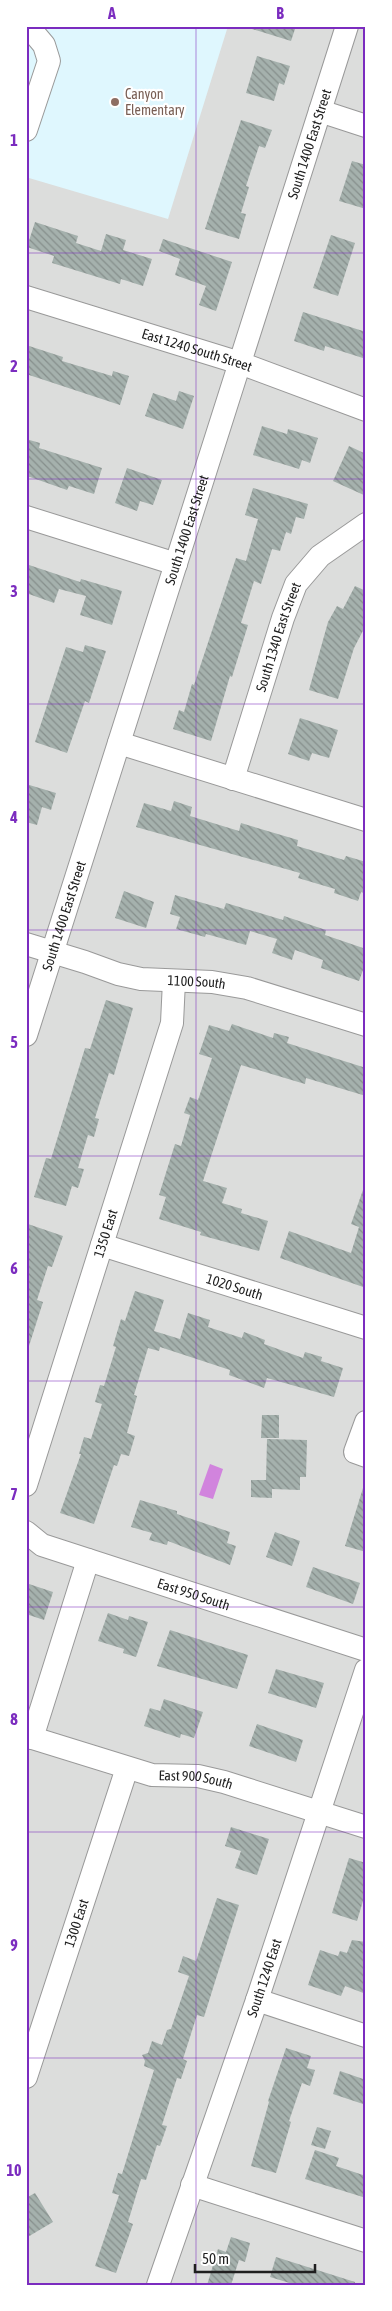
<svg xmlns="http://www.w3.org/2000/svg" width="392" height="2311" viewBox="0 0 392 2311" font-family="'Asap Condensed',sans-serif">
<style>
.residential{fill:#dcdddc}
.education{fill:#dff7fe}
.pitch{fill:#d184dd}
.building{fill:url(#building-back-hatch)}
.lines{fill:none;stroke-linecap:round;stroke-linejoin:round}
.minor-casing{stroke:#999;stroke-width:24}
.minor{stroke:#fff;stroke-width:22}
.grid{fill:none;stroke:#7b2cbf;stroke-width:1;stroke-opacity:0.55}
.education-dot{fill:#8d6e63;stroke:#fff;stroke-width:2}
.labels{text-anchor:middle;stroke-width:4.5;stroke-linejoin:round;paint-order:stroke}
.education-label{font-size:14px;fill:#785e54;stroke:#fff;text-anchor:start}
.street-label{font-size:14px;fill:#1f1f1f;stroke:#fff}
.neatline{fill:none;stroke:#7b2cbf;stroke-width:2}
.grid-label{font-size:16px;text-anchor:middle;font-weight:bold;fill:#7b2cbf}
</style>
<defs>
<pattern id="building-back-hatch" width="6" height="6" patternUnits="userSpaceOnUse" patternTransform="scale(1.25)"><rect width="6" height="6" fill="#a5b1ad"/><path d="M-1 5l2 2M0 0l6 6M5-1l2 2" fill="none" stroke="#868f8c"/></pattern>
</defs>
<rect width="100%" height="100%" fill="#e5efef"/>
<rect class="residential" x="26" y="26" width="340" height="2259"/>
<polygon class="education" points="26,26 228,26 168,219 29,178 26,185"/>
<polygon class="pitch" points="210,1464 223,1469 213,1499 199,1495"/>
<g class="building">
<polygon points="252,26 296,26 291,41 252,29"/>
<polygon points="257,56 290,66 284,85 279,83 274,101 246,93"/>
<polygon points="241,120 272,130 265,148 259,146 246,186 249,187 241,213 246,214 239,239 205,229"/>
<polygon points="352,161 366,165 366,209 339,201"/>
<polygon points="35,222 78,236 76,243 101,251 106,234 126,240 123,250 152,259 143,286 121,279 120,284 52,263 54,256 27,247"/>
<polygon points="331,235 355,243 338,296 313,288"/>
<polygon points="163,239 232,262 216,311 199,305 206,286 175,275 180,259 159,251"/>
<polygon points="303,312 366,332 366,359 325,346 324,351 294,341"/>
<polygon points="26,345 63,357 62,361 112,376 113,371 129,376 120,405 26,374"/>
<polygon points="179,391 194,396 183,429 145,416 153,393 176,401"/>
<polygon points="262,426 287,434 288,429 318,438 310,463 302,460 299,469 253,455"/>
<polygon points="26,439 40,443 39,448 102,468 94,494 69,486 67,490 30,477 26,478"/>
<polygon points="349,446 366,454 366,496 333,481"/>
<polygon points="127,468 162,480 153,505 140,501 137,511 115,503"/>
<polygon points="253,488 308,504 304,519 296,517 291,534 286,532 280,551 272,549 261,584 254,581 241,623 248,625 232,677 230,676 211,741 173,729 179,710 184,712 192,684 194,685 236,558 246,561 258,519 245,515"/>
<polygon points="26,564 80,582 81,579 122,591 112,625 80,615 86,596 59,589 54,603 26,593"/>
<polygon points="355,586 366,591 366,625 354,648 338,699 309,690 328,622 337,606 343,609"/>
<polygon points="85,645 106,651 89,703 85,701 67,753 35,742 66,647 83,652"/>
<polygon points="300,718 338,730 329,758 312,753 309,761 288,754"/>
<polygon points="26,784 56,793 51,810 42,807 37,825 26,822"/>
<polygon points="174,801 192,807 190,816 239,831 241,823 298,840 297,846 344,860 346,856 366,862 366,894 361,892 358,901 334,893 335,889 298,878 300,873 136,827 144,803 171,811"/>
<polygon points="124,891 154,902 146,928 115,918"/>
<polygon points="175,895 224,909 226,903 283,920 284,916 326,930 325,935 366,949 366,962 359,981 321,968 323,960 295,950 292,960 272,953 277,939 250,931 246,945 206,934 205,937 176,929 180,917 170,914"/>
<polygon points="106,1000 133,1008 114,1075 109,1073 95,1118 99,1119 94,1137 88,1135 78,1168 84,1169 78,1188 72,1186 66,1206 34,1197 46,1158 51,1159 85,1048 90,1049"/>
<polygon points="232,1024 273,1038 274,1033 289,1037 287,1043 366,1068 366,1096 306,1078 305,1084 241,1065 203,1181 227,1188 222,1203 242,1209 241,1213 268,1221 259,1251 200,1235 201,1232 159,1219 166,1197 159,1195 175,1144 181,1146 190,1115 184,1113 190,1097 198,1100 212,1058 199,1054 209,1025 229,1031"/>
<polygon points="364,1187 366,1188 366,1288 280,1258 289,1231 351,1253 359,1227 351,1224"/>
<polygon points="28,1224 63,1236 52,1267 48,1266 37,1300 43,1302 29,1346 26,1346 26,1231"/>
<polygon points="135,1291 164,1300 154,1331 180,1339 188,1313 210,1320 208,1327 242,1338 244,1332 265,1340 264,1344 303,1358 305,1352 322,1357 321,1361 343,1368 334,1397 267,1378 264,1388 229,1375 230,1370 160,1347 159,1351 148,1348 134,1395 137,1396 127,1433 135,1436 129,1456 121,1454 117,1466 114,1465 94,1524 60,1513 81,1454 79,1454 84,1437 91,1439 102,1404 95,1402 100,1385 104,1386 116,1347 113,1346 121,1319 125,1321"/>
<polygon points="262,1415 279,1415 279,1438 261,1438"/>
<polygon points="267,1439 307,1440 306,1477 300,1477 300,1490 272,1489 272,1498 251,1497 251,1480 266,1480"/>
<polygon points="363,1488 366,1488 366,1552 345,1546"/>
<polygon points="140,1500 177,1511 177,1514 230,1532 227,1543 236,1546 230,1565 168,1541 167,1545 149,1540 152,1533 131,1527"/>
<polygon points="275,1532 300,1541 292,1566 266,1557"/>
<polygon points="313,1567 360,1583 353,1604 306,1587"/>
<polygon points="26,1583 53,1592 44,1620 26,1614"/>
<polygon points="108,1613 128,1620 129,1616 148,1622 136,1657 123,1653 124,1649 98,1641"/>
<polygon points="170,1630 248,1655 237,1689 157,1666"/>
<polygon points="276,1669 324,1683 316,1708 268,1693"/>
<polygon points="164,1699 203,1712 194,1738 181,1734 180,1738 144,1726 150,1708 160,1711"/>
<polygon points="257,1724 303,1740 296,1762 249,1746"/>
<polygon points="231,1827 269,1839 257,1875 235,1868 241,1851 225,1846"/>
<polygon points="349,1858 366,1863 366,1891 357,1921 332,1913"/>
<polygon points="217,1898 239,1905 204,2017 197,2015 183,2059 187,2061 181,2079 177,2078 162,2125 167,2126 160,2146 157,2145 146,2180 141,2179 128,2222 133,2224 116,2273 95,2266 119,2195 112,2193 118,2173 122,2174 154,2070 144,2066 145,2061 142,2055 148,2053 152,2041 162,2045 167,2030 171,2029 189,1976 178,1972 183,1956 196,1961"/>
<polygon points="352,1940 366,1942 366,1994 345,1986 341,1996 308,1985 320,1950 338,1956 340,1951 347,1953"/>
<polygon points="286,2048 311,2056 307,2068 315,2070 310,2086 302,2083 289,2121 291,2122 276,2173 251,2166 269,2102 268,2101"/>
<polygon points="340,2071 366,2080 366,2105 333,2094"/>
<polygon points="317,2127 331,2131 325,2149 311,2145"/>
<polygon points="315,2150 339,2158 336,2166 366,2176 366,2198 305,2179"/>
<polygon points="35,2193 53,2222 26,2238 26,2198"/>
<polygon points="231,2237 250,2243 245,2262 239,2260 231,2285 207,2285 218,2249 226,2252"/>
<polygon points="276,2257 355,2282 355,2285 296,2285 270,2277"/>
</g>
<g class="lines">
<g class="minor-casing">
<g id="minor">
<polyline points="320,111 366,126"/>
<polyline points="26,130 49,61 44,45 28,26"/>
<path id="s1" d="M26 297 240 363 366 410"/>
<polyline points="26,517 176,564"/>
<polyline points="119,743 366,820"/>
<path id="s2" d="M233 779 283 618 296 584 320 556 366 524"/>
<path id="s3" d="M26 944 85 962 118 974 141 979 212 982 247 988 366 1025"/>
<path id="s4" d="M26 1035 347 26"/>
<path id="s5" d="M102 1245 366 1328"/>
<polyline points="366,1422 355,1452 366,1456"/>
<path id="s6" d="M26 1485 172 1023 174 981"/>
<path id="s7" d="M26 1532 42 1545 366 1650"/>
<path id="s8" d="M26 1736 152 1775 198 1776 224 1782 366 1827"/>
<polyline points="32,1738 88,1560"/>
<polyline points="257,2000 366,2036"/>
<path id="s9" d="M26 2077 127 1768"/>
<polyline points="192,2185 366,2241"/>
<path id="s10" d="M158 2285 257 2000 366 1670"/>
</g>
</g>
<use href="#minor" class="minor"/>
</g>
<path class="grid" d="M196 26V2285M26 253H366M26 479H366M26 704H366M26 930H366M26 1156H366M26 1381H366M26 1607H366M26 1832H366M26 2058H366"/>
<circle class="education-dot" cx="115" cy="102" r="5"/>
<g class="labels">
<g class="education-label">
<text x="125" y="99">Canyon<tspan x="125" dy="16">Elementary</tspan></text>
</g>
<g class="street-label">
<text dy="5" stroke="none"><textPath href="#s4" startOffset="935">South 1400 East Street</textPath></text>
<text dy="5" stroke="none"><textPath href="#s1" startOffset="179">East 1240 South Street</textPath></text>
<text dy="5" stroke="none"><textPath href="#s4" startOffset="530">South 1400 East Street</textPath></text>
<text dy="5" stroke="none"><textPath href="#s2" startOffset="149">South 1340 East Street</textPath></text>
<text dy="5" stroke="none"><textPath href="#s4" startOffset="125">South 1400 East Street</textPath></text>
<text dy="5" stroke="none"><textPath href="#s3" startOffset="176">1100 South</textPath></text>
<text dy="5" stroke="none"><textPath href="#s6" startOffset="264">1350 East</textPath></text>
<text dy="5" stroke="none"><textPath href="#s5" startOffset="139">1020 South</textPath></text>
<text dy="5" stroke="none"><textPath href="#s7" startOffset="180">East 950 South</textPath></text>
<text dy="5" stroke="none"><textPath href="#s8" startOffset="176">East 900 South</textPath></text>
<text dy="5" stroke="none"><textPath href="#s9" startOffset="162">1300 East</textPath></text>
<text dy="5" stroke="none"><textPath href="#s10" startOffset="325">South 1240 East</textPath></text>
</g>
</g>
<rect width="392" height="2311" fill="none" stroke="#ffffff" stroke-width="55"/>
<path d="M195 2264v8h120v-8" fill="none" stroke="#1f1f1f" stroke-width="2.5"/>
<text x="202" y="2264" font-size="15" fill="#1f1f1f" stroke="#ffffff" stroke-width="4" paint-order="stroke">50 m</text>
<rect x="28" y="28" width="336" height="2256" class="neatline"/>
<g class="grid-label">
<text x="112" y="19">A</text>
<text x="280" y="19">B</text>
<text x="14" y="146">1</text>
<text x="14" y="372">2</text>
<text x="14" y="597">3</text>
<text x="14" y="823">4</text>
<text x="14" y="1048">5</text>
<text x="14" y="1274">6</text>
<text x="14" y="1500">7</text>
<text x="14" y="1725">8</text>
<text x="14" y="1951">9</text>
<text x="14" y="2176">10</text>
</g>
</svg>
